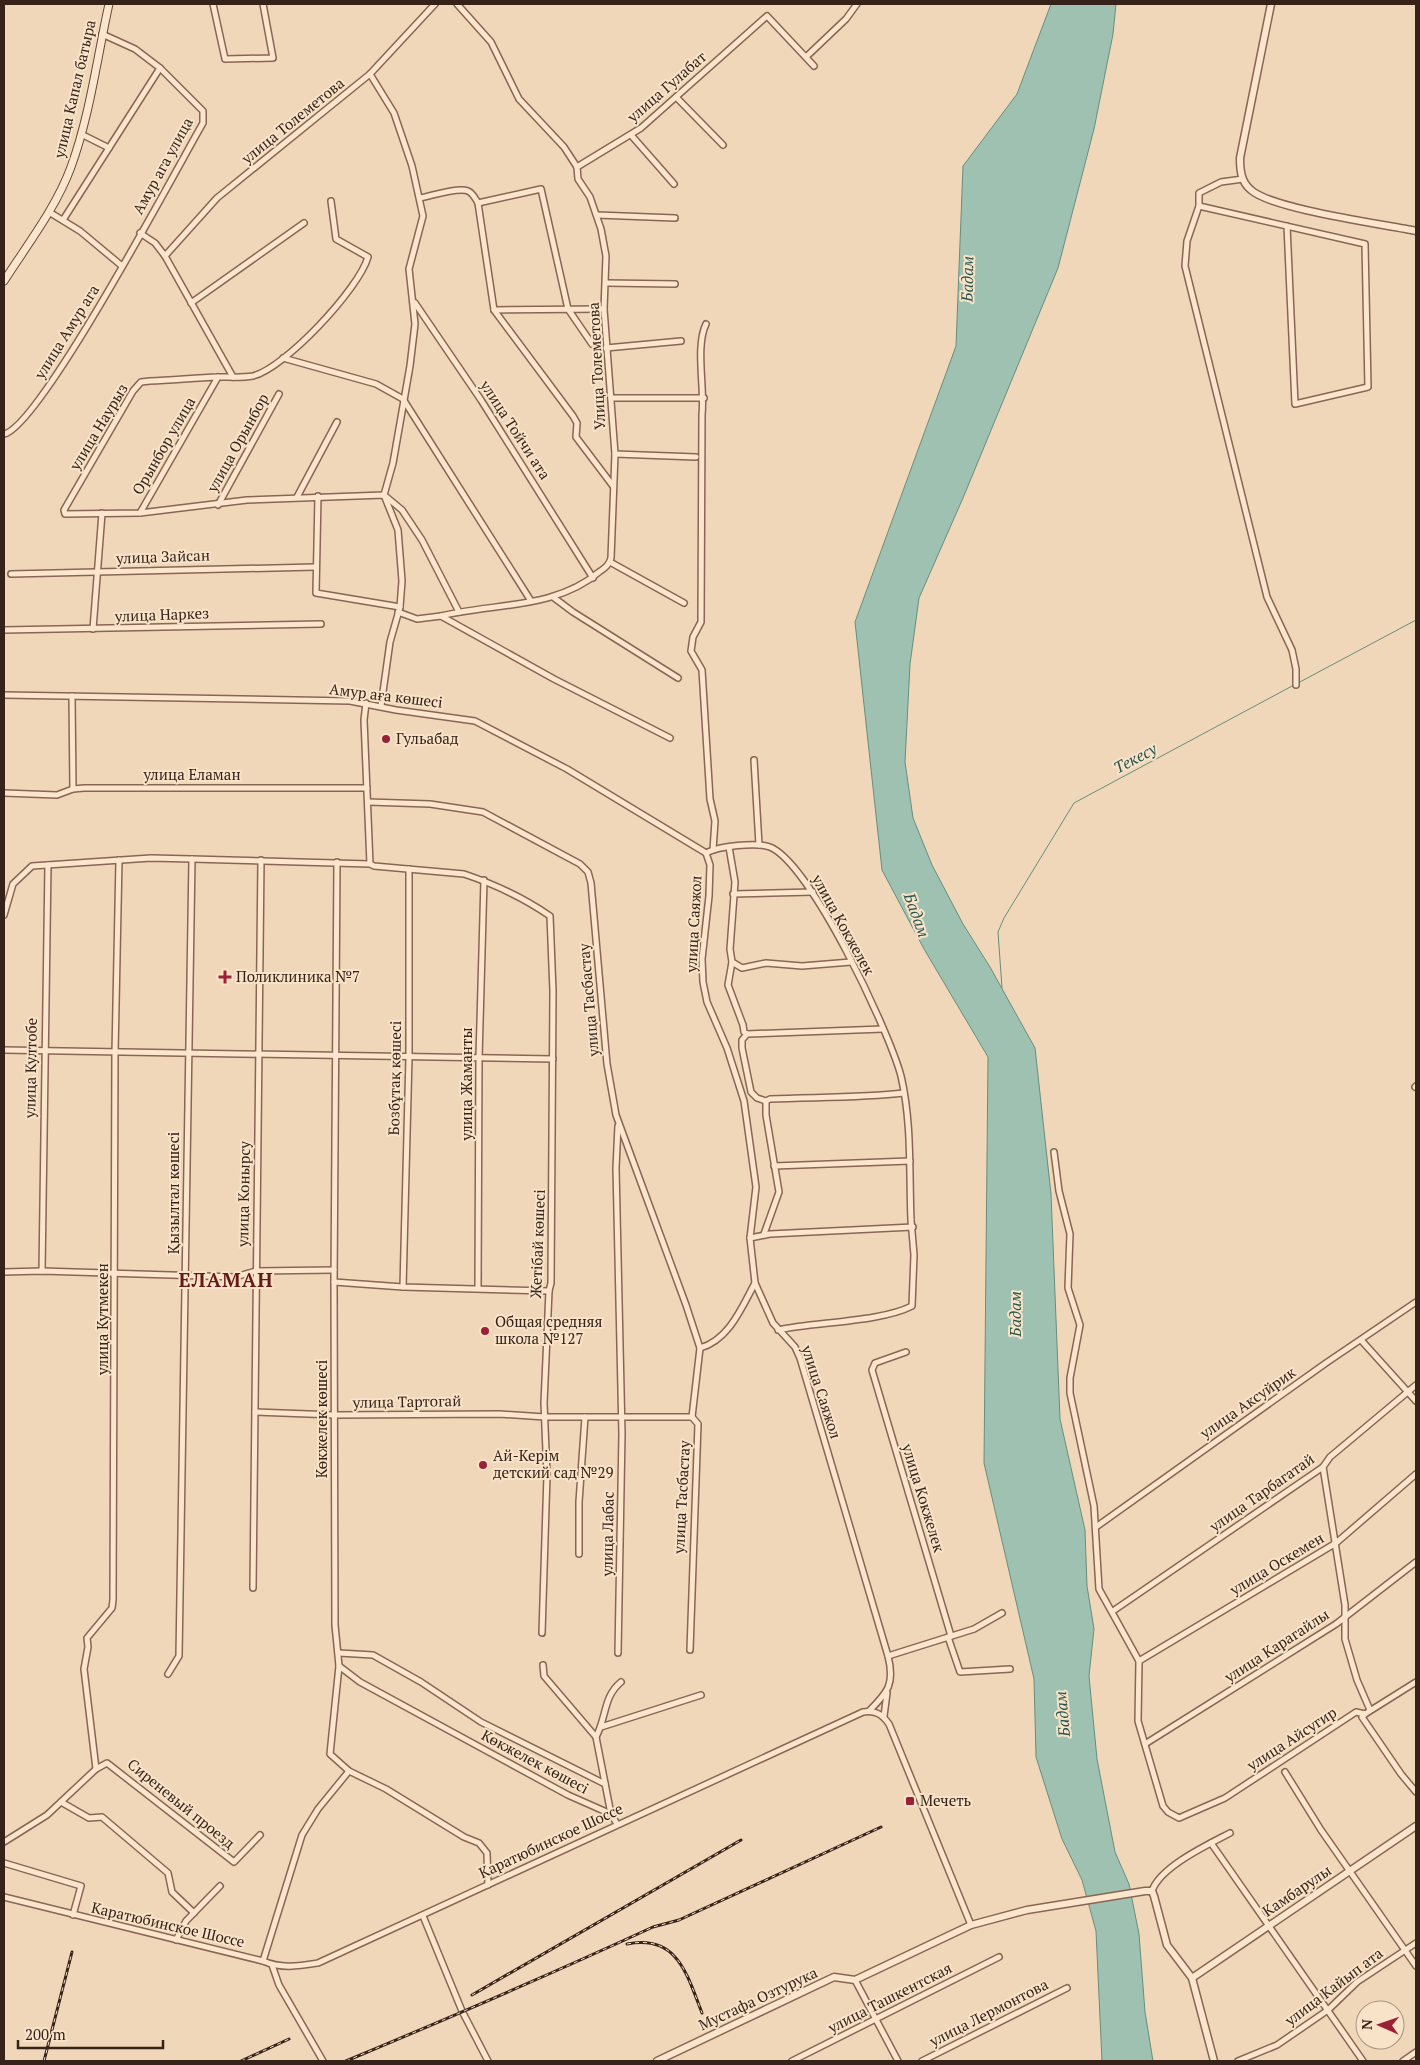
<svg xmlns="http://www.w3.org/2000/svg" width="1420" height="2065" viewBox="0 0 1420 2065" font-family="'PT Serif',serif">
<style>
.water{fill:#9fc1b1;stroke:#668e7d}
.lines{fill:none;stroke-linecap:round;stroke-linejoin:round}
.stream{stroke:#668e7d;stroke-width:1}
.minor-casing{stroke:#886653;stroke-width:8}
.tertiary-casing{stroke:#886653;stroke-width:9}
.secondary-casing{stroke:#694837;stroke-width:9}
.minor{stroke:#fbe6cd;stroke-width:5}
.tertiary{stroke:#fbe6cd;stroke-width:6}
.secondary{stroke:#fbe6cd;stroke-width:7}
.rail-casing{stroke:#362219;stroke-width:3}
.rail{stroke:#f8e3c9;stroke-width:1;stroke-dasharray:4;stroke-linecap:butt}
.poi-dot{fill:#9b1f35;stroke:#f8e3c9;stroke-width:2}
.labels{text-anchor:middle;stroke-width:4;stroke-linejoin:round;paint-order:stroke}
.street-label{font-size:15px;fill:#362219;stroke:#f8e3c9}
.poi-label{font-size:15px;fill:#362219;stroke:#f8e3c9;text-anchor:start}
.water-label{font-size:16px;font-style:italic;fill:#27574c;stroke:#f8e3c9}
.district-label{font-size:20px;font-weight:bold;letter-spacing:1px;fill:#651916;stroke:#f8e3c9}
</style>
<rect width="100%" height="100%" fill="#f1d7b9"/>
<polygon class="water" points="1051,4 1116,4 1113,34 1094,129 1058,268 963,498 919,598 910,664 905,762 913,818 932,865 963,924 990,967 1035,1048 1051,1194 1060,1419 1085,1530 1087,1586 1094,1629 1089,1676 1097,1759 1115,1852 1129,1884 1139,1934 1145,2012 1153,2061 1102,2061 1096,1931 1082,1880 1062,1839 1036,1757 1034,1679 984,1463 988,1057 924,949 882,870 855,622 956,346 963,166 1017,94"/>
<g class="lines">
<g class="stream">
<polyline points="1298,683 1416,620"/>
<polyline points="1002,988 998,932 1004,918 1074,803 1294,685"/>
</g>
<g class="minor-casing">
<g id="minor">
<polyline points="213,4 225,59 273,58 263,4"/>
<polyline points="806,57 846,19 857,4"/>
<polyline points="370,74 394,113 412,166 423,216 409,269 415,324 410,366 393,463 384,495 398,530 402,581 400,607 390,642 381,706"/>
<polyline points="676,97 723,145"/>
<polyline points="81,134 109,148"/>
<polyline points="631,135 674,184"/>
<polyline points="577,167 641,128 767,16 814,66"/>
<polyline points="1243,179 1221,182 1199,193 1199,206 1187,241 1185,266 1267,597 1292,650 1296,669 1296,685"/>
<path d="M420 198C431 196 458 187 468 191 473 193 475 198 478 203L494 310 573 416 577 423 576 437 613 486"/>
<polyline points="478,203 541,189 568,309 592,344"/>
<polyline points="1199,206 1365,244 1368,387 1295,404 1287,226"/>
<polyline points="49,212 80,231 122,266"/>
<polyline points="597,215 675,218"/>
<polyline points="63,220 160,68 135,49 102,34"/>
<polyline points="140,233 155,243 165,256 233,377"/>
<polyline points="165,256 217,198 370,74 435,4"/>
<polyline points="606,283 675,284"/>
<polyline points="191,303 304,223"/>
<polyline points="415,303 481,400 593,578"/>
<polyline points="494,310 604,309"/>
<path d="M706 324C695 347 705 388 702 415L701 622 693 637 691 651 702 670 710 799 715 821 713 850"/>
<polyline points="606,348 681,341"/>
<polyline points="283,358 376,384 403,399 531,601"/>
<path d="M218 377 140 513 65 514 64 510 133 391 141 382 150 381C173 380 195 378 218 377 229 377 242 378 253 376 285 368 359 289 368 257L336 239 331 201"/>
<polyline points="611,398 704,398"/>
<path d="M4 434C40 427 177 168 203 123V111L160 68"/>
<polyline points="615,454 696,457"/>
<polyline points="318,496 316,593 400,607"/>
<polyline points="297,497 337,422"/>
<polyline points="218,505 279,394"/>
<polyline points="140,513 247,500 384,495 402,510 422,540 459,612"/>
<polyline points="610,562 684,603"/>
<polyline points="11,574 315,567"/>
<polyline points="553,597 573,612 678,678"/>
<polyline points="398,612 417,619 441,616 554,679 670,738"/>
<path d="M441 616C494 603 556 609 599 572 605 568 609 565 611 558L615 454 604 309 606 256 601 229 590 197 578 179 577 167 564 147 519 99 491 42 457 4"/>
<polyline points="93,629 102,513"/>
<polyline points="4,630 321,624"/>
<path d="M4 695 350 701 396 710 475 721 567 769 706 853 710 865 709 896 702 959 703 982 707 1002 727 1048 744 1101 756 1187 750 1238 755 1283 773 1323 795 1347 800 1358 888 1656C895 1684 888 1692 869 1711"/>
<polyline points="72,696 73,789"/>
<polyline points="366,703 364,720 370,864"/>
<polyline points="754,760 759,845"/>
<polyline points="4,793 57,795 73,789 84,788 367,788"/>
<path d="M368 802 430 804 483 812 580 864 588 872 591 883 607 1064 616 1115 686 1305 700 1348C729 1340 742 1307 755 1283"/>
<polyline points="729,847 735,882 730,949 732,962 742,968 766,963 802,966 851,962"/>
<path d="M706 853C719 846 756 842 770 847 811 864 889 1031 901 1076 912 1123 909 1172 911 1220L914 1255 912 1306C881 1322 815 1322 778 1330"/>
<polyline points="337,862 334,1282 335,1625 339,1666 360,1682 568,1795 611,1814"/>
<polyline points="733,894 813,892"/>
<path d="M4 915 13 884 32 866 151 858 192 859 370 864 374 866 464 874C494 884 524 898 550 916L553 991 551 1283 549 1291 544 1403 547 1475 542 1633"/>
<polyline points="732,962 728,985 743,1025 744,1032 747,1034"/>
<polyline points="747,1034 883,1029"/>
<polyline points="747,1034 742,1040 742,1048 751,1092 757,1098 766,1101"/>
<polyline points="4,1050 553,1059"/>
<polyline points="1415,1087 1416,1086"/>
<polyline points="1054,1152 1059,1191 1070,1234 1068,1288 1080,1325 1070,1378 1070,1393 1094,1506 1099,1589 1139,1661 1138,1721 1163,1806 1168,1812 1179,1818 1225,1798 1356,1712 1365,1714 1416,1682"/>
<polyline points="774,1166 910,1161"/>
<path d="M764 1234 779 1192 766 1115V1101L770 1099C814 1097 860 1098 904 1093"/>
<polyline points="750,1238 770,1234 913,1227"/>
<polyline points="42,1271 48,865"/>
<polyline points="4,1272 42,1271 235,1277 256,1271 334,1270"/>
<polyline points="334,1282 403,1287 549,1291"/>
<polyline points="403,1287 409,1057 409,869"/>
<polyline points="478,1288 479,1058 484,880"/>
<polyline points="1361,1340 1416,1401"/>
<polyline points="906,1352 875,1363 872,1370 951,1636"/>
<polyline points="255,1412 335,1415 499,1414 545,1417 692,1417"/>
<polyline points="1323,1467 1345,1605 1345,1639 1357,1680 1370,1710"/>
<polyline points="1096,1527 1326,1363 1416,1302"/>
<polyline points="579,1554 579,1502 585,1417"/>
<polyline points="253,1588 261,860"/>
<polyline points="1113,1611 1323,1467 1330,1457 1416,1385"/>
<polyline points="948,1637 960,1672 1010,1669"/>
<polyline points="690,1650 698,1424 692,1417 700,1348"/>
<polyline points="339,1653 373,1655 421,1682 481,1722 605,1784"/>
<polyline points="618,1653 622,1434 616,1168 618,1126"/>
<polyline points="888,1656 974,1629 1002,1613"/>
<polyline points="1139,1661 1336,1543 1416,1474"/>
<polyline points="543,1665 544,1676 596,1737"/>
<polyline points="339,1666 330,1754 349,1771 386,1789 464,1837 479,1843 487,1853 488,1885"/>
<polyline points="168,1674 179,1656 192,859"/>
<polyline points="1365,1714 1362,1717 1401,1774 1416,1792"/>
<polyline points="884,1716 887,1693"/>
<polyline points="601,1727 701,1695"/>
<polyline points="1145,1744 1336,1624 1416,1562"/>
<polyline points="96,1769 84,1669 88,1647 87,1638 112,1608 113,1600 115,1053 119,860"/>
<polyline points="1285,1772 1321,1830 1416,1966"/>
<polyline points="61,1802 89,1818 102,1817 168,1873 172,1892 194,1913"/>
<path d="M617 1824 611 1814 596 1737C607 1716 603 1697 621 1682"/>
<polyline points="4,1842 47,1815 96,1769 107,1763 234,1862 260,1835"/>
<polyline points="1211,1843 1363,2061"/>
<polyline points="4,1863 81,1886 73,1915"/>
<path d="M1152 1891C1160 1867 1207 1845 1230 1833"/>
<path d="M4 1897 263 1961C281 1969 299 1966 318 1963L863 1712C875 1710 882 1714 889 1724L971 1925"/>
<polyline points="423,1916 462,2011 488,2061"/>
<polyline points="176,1940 186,1921 220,1886"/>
<polyline points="263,1961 302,1835 318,1809 349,1771"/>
<polyline points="272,1965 279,1985 323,2061"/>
<polyline points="855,1980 898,2061"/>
<polyline points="792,2061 999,1957"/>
<polyline points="922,2061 1067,1988"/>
<polyline points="1238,2061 1277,2045 1328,2010 1357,1982 1416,1943"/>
<polyline points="1403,2061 1416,2052"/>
</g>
</g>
<g class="tertiary-casing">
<g id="tertiary">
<path d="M1271 4 1240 158C1240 170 1241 182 1251 190 1272 209 1382 224 1416 231"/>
<polyline points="1192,1978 1416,1826"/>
<polyline points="657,2061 834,1977 855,1980 971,1925 1027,1910 1145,1891 1152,1891 1154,1896 1167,1945 1192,1978 1214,2061"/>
</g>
</g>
<g class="secondary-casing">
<path id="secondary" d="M4 281C27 245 56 208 71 167 90 115 97 58 109 4"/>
</g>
<use href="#minor" class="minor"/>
<use href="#tertiary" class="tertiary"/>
<use href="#secondary" class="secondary"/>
<g class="rail-casing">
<g id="rail">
<path d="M627 1944C678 1934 687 1975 702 2013"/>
<polyline points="472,1995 741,1840"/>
<polyline points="44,2061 72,1952"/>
<polyline points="241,2061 289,2039"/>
<path d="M346 2061C449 2018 551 1974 653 1927L679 1920 881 1827"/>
</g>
</g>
<use href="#rail" class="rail"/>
</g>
<g class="poi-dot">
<circle cx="386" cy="739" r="5"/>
<path d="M222.5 969.5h5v5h5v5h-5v5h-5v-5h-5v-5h5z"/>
<circle cx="485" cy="1331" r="5"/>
<circle cx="483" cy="1465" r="5"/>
<rect x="905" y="1796" width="10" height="10" rx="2.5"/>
</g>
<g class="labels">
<g class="street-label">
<text transform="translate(667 87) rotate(-41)" y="5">улица Гулабат</text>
<text transform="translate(75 89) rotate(-77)" y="5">улица Капал батыра</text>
<text transform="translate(293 121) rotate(-39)" y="5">улица Толеметова</text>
<text transform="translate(163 166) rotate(-61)" y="5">Амур ага улица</text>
<text transform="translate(67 332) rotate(-58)" y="5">улица Амур ага</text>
<text transform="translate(597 366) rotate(-93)" y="5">Улица Толеметова</text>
<text transform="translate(99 427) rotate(-59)" y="5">улица Наурыз</text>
<text transform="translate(515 430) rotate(57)" y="5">улица Тойчи ата</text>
<text transform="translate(238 443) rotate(-61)" y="5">улица Орынбор</text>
<text transform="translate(164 446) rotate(-60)" y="5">Орынбор улица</text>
<text transform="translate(163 557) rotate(-2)" y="5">улица Зайсан</text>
<text transform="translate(162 615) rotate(-2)" y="5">улица Наркез</text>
<text transform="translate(386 696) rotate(7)" y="5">Амур аға көшесі</text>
<text x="192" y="780">улица Еламан</text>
<text transform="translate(694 924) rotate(-87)" y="5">улица Саяжол</text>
<text transform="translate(843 925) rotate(61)" y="5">улица Кокжелек</text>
<text transform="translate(589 1000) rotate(-95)" y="5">улица Тасбастау</text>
<text transform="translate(31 1068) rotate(-89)" y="5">улица Култобе</text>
<text transform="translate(395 1078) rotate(-89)" y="5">Бозбұтақ көшесі</text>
<text transform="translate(467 1084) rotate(-90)" y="5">улица Жаманты</text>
<text transform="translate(174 1193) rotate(-90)" y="5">Қызылтал көшесі</text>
<text transform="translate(244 1194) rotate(-89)" y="5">улица Конырсу</text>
<text transform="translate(538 1244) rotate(-88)" y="5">Жетібай көшесі</text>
<text transform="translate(103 1319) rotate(-90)" y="5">улица Кутмекен</text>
<text transform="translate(821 1392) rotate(72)" y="5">улица Саяжол</text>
<text transform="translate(407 1402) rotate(-1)" y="5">улица Тартогай</text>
<text transform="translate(1248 1403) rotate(-35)" y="5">улица Аксуйрик</text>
<text transform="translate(322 1419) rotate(-90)" y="5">Көкжелек көшесі</text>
<text transform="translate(1262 1493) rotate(-35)" y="5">улица Тарбагатай</text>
<text transform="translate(682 1497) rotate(-87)" y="5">улица Тасбастау</text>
<text transform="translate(923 1498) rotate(73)" y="5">улица Кокжелек</text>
<text transform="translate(608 1534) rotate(-89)" y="5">улица Лабас</text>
<text transform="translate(1277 1564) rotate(-31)" y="5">улица Оскемен</text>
<text transform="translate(1277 1646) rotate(-33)" y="5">улица Карагайлы</text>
<text transform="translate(1292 1739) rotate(-33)" y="5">улица Айсугир</text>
<text transform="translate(535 1762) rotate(28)" y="5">Көкжелек көшесі</text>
<text transform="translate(181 1804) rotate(39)" y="5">Сиреневый проезд</text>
<text transform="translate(551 1841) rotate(-25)" y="5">Каратюбинское Шоссе</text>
<text transform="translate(1297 1891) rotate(-34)" y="5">Камбарулы</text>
<text transform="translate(168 1925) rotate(13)" y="5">Каратюбинское Шоссе</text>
<text transform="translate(1334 1987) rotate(-37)" y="5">улица Кайып ата</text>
<text transform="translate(890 1998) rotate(-27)" y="5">улица Ташкентская</text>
<text transform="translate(758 1999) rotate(-25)" y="5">Мустафа Озтурука</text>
<text transform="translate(989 2013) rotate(-27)" y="5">улица Лермонтова</text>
</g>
<g class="poi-label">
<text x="396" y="744">Гульабад</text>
<text x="236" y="982">Поликлиника №7</text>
<text x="495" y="1327">Общая средняя<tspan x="495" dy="17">школа №127</tspan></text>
<text x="493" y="1461">Ай-Керім<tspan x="493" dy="17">детский сад №29</tspan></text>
<text x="920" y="1806">Мечеть</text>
</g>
<g class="water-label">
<text transform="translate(967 279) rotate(-89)" y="6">Бадам</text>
<text transform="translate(1135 758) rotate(-28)" y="6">Текесу</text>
<text transform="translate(917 915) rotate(70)" y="6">Бадам</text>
<text transform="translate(1015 1314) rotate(-90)" y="6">Бадам</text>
<text transform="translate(1062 1714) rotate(-95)" y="6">Бадам</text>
</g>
<g class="district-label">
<text x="226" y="1287">ЕЛАМАН</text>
</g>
</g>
<rect width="1420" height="2065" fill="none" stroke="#362219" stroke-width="10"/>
<g transform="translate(1380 2025) rotate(272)"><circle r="24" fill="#f8e3c9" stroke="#aa9683"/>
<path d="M0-4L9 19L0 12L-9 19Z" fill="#9b1f35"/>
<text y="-8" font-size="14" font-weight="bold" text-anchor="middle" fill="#362219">N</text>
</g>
<path d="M18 2040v8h145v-8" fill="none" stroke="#362219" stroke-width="2.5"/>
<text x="25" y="2040" font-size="15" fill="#362219" stroke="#f8e3c9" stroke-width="4" paint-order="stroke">200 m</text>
</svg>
